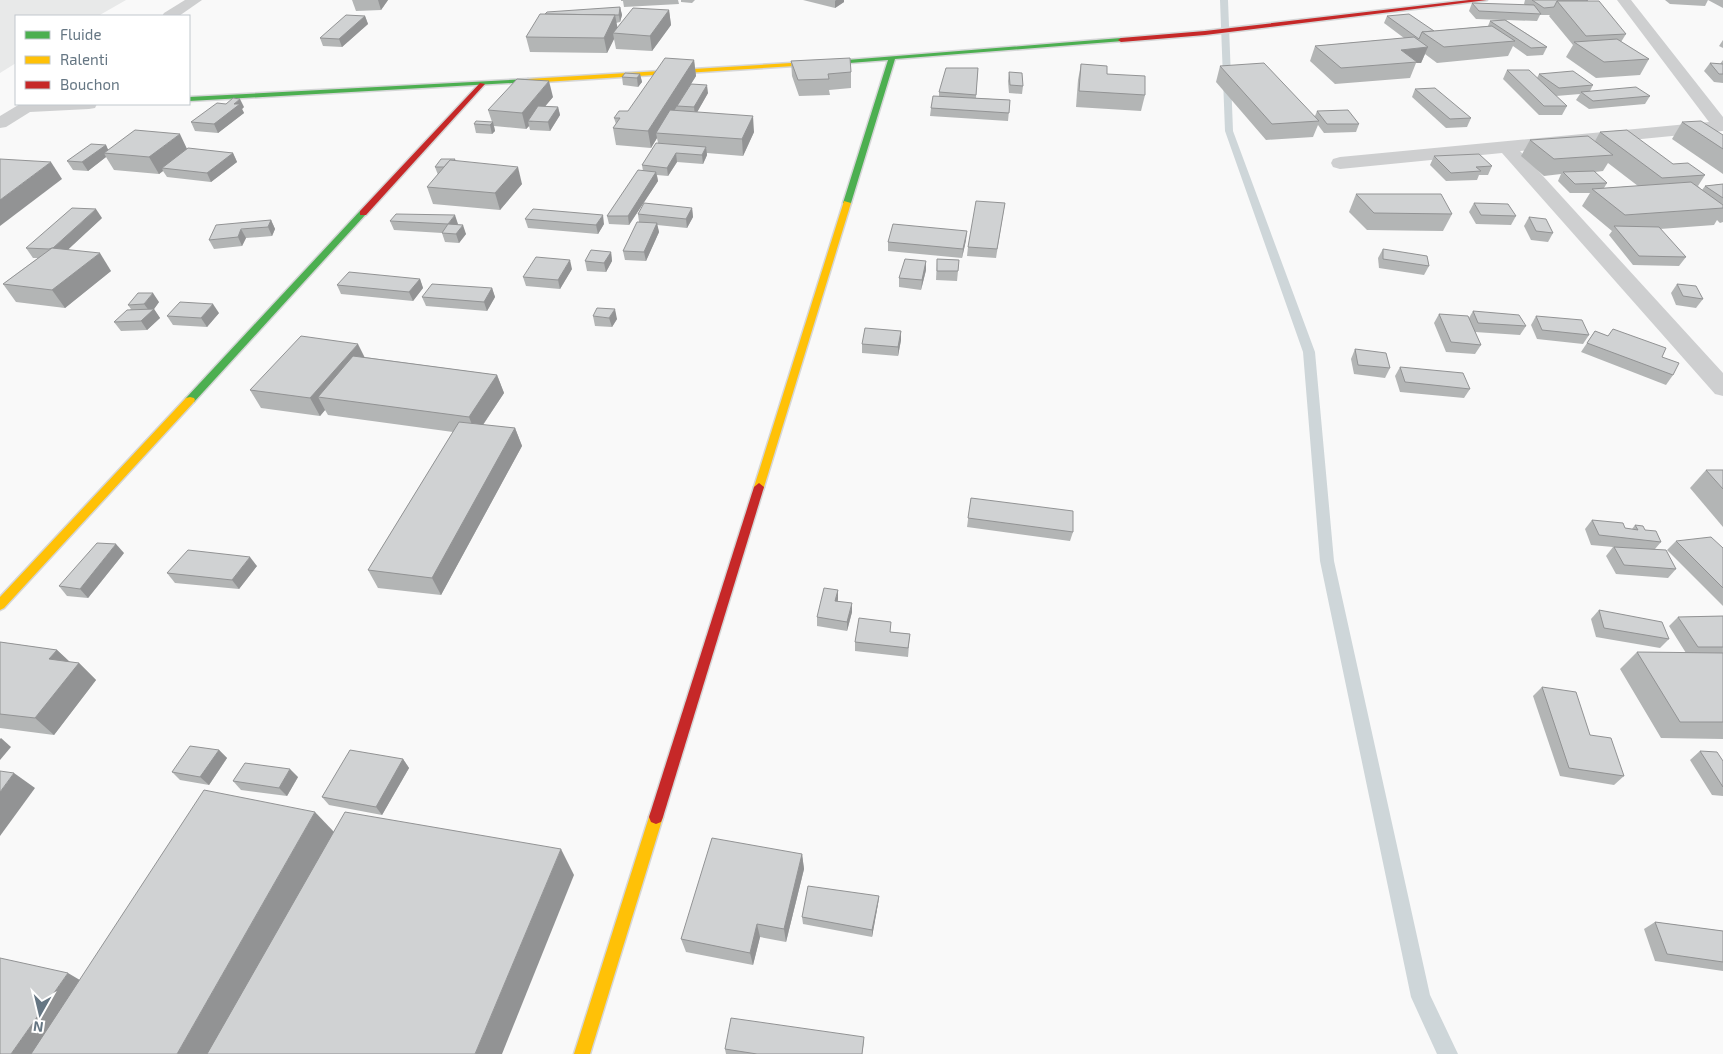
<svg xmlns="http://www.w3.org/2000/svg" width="1723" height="1054" viewBox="0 0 1723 1054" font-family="'Exo 2',sans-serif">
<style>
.built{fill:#e8e9e9}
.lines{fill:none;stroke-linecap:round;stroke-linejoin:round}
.stream{fill:#ced6d9;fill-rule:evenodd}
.fast-casing{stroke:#d5d6d7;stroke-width:3}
.slow-casing{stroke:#d5d6d7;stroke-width:3}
.jam-casing{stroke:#d5d6d7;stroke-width:3}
.street{fill:#cecfd0;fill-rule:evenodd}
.fast{fill:#4caf50;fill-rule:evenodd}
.slow{fill:#ffc107;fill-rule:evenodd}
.jam{fill:#c62828;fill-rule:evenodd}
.wall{fill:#b3b5b5;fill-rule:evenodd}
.shaded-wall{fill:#929394}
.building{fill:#d0d2d3;stroke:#929394}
</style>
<rect width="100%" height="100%" fill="#f9f9f9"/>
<polygon class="built" points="0,0 126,0 98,16 16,16 16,63 0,73"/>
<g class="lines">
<polygon class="stream" points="1220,0 1228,0 1233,131 1315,352 1334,561 1430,995 1458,1054 1437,1054 1411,997 1320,561 1303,352 1225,131"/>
<g class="fast-casing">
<g id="fast">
<polygon points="1121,38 1123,39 1123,41 895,59 851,203 847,205 843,203 888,60 824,65 822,64 822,62"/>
<polygon points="528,79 531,81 530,82 189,101 189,97"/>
<polygon points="360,211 367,213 194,402 186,402 185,400 186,398"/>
</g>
</g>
<g class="slow-casing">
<g id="slow">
<polygon points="824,61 826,62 826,64 528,83 525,81 528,79"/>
<polygon points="844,201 851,203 764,487 763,490 755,490 754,487"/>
<polygon points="190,397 194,398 195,400 194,402 4,608 0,610 0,597 186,398"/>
<polygon points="656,810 661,812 663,817 590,1054 574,1054 649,817 651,812"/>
</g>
</g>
<g class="jam-casing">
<g id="jam">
<polygon points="1469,0 1487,0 1205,35 1121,42 1118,40 1121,38 1205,31"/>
<polygon points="480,83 485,84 366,215 360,215 360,211"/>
<polygon points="759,483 764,487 663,817 661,822 656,824 651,822 649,817 754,487"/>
</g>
</g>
<g class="street">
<polygon points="185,0 202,0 179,16 162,16 164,13"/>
<polygon points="1617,0 1631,0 1723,117 1723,131 1520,151 1723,373 1723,396 1715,394 1502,153 1340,169 1333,167 1331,163 1333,159 1340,157 1709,122"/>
<polygon points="20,104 97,104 95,108 89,109 30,112 6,127 0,128 0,116"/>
</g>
<use href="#fast" class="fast"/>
<use href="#slow" class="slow"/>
<use href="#jam" class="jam"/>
</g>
<g class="wall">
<polygon points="352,0 388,0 381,10 356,11"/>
<polygon points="621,0 678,0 679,4 624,7 623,1 621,1"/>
<polygon points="681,0 695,0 692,3 681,2"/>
<polygon points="803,0 844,0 844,2 835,8"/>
<polygon points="1525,0 1586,0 1626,34 1621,42 1649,59 1640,75 1596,78 1566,57 1573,45 1549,16 1550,15 1540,15 1537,21 1506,20 1547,47 1543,55 1527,56 1513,46 1508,56 1437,63 1425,54 1421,63 1416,63 1410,78 1335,84 1310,61 1315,46 1404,38 1384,23 1387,16 1434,31 1488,26 1490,21 1501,20 1476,19 1469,11 1472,3 1525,5 1524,4"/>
<polygon points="1665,0 1723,0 1723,8 1708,0 1705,6 1670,4"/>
<polygon points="620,7 622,15 620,22 616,23 617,28 669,10 671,25 652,51 616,49 614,39 607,53 530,52 526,37 545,14"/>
<polygon points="365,16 368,24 342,47 323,46 320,38"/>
<polygon points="1723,40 1723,48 1719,46"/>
<polygon points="694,60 696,76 691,84 708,93 697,112 754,132 743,156 707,153 707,155 703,164 677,162 668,176 657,175 658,181 629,225 609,224 607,216 643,171 642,165 658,143 657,138 651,148 616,145 613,128 616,124 614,118 628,111"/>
<polygon points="1723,60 1723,83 1714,82 1704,71 1710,63 1720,64"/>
<polygon points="791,61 851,72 851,88 829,90 830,95 799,96 792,76"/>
<polygon points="1081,64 1107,74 1145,95 1141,111 1076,107 1078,80"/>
<polygon points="1220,66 1315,116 1317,111 1359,124 1356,132 1324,133 1318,125 1313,137 1266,140 1216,82"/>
<polygon points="978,68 976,98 1010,100 1008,121 930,116 931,108 939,96 939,92"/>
<polygon points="1507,70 1537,78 1539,74 1593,85 1590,91 1650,96 1645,104 1589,109 1576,100 1580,94 1556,96 1567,106 1562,115 1539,115 1503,79"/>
<polygon points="1009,72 1023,86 1022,94 1009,93 1008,81"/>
<polygon points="640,74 642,82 638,87 623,85 622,77"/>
<polygon points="1415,89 1471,118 1467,127 1446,128 1412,97"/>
<polygon points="553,97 545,106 558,107 560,115 550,131 530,130 529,126 526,129 494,126 495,131 492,134 476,133 474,124 492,122 488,110"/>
<polygon points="244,107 242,109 244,113 218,133 195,131 191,122"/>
<polygon points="1682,122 1723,135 1723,174 1672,139"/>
<path d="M1600 132 1673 164 1705 175 1698 186 1702 190 1705 186 1723 184V222L1720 223 1717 220 1714 225 1660 229 1686 257 1679 266 1633 265 1609 235 1612 231 1582 206 1590 193H1570L1558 181 1561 174 1544 176 1521 156 1530 140 1595 141ZM1608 163 1638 186 1604 188 1607 183 1595 172 1603 171Z"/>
<polygon points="106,145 108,150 187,149 233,153 237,162 211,182 167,177 163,171 159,174 114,170 106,157 88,171 73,170 67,161"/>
<polygon points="1434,156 1492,166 1488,175 1479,175 1477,180 1446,181 1430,165"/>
<polygon points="455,159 455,161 522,184 500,210 433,204 427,187 438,175 435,167"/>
<polygon points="1356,194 1452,214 1443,231 1367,230 1349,212"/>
<polygon points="1005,203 996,258 967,256 968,247"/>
<polygon points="1474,203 1516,216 1511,225 1476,224 1469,212"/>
<polygon points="692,208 693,217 687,228 657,225 659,232 646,261 625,260 623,251 639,222 638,214"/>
<polygon points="1529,217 1553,233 1548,242 1531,240 1524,226"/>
<polygon points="102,218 68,249 111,271 65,308 16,302 3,284 38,258 33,258 26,248"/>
<polygon points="525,219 604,224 598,234 528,228"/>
<polygon points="271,220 275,229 272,236 246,238 242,246 214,249 209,240"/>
<polygon points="390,221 458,224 457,225 466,234 459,243 445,242 442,233 394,230"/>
<polygon points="966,240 962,258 888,251 888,242"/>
<polygon points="1383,249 1429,266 1424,275 1379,268 1378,258"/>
<polygon points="611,252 612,261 606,272 587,271 585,261"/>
<polygon points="937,259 959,260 957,281 936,280"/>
<polygon points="926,261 926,270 921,290 899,287 899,278"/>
<polygon points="572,269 560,289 526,286 523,277"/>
<polygon points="420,279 423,288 413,301 341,294 337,285"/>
<polygon points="1677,284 1703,299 1696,308 1676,305 1671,293"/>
<polygon points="492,288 495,297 487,311 426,306 422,297"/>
<polygon points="159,302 154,309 160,318 147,330 121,331 114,322 131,309 128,305"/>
<polygon points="1473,311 1526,326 1520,335 1475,332 1481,345 1475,354 1446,352 1434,323 1439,314 1469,318"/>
<polygon points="219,313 207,327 173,325 167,316"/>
<polygon points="593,316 617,319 612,327 595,326"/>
<polygon points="1536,316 1589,335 1583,344 1537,339 1531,325"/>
<polygon points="901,331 901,340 898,356 862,353 862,344"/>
<polygon points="1595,331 1662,357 1673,375 1666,385 1581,352"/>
<polygon points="1355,349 1390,368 1385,378 1354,374 1351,359"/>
<polygon points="364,357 497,375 504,393 483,425 515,428 522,446 441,595 378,588 368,570 453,432 328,415 325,410 320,416 261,408 250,390"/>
<polygon points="1400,367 1470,389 1464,398 1400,392 1395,376"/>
<polygon points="1706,470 1723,470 1723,527 1690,488"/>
<polygon points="971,498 1073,532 1070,541 967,527"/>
<polygon points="1592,520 1625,528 1632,529 1635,525 1645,530 1661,542 1655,549 1676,569 1668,578 1616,574 1606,556 1613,547 1591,545 1585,529"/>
<polygon points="1676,541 1723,548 1723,606 1667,550"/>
<polygon points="124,553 88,598 67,596 59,586"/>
<polygon points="257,566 239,589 175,583 167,573"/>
<polygon points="838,590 838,601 852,612 847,631 817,626 817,617"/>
<polygon points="1599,610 1669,639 1660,648 1596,637 1591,619"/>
<polygon points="1723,616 1723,739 1661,738 1620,669 1637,652 1686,653 1669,626 1678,617"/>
<polygon points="891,632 910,634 908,657 855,651 855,642"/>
<polygon points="0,642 57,650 70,662 79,663 96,680 54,735 0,728"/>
<polygon points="1542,687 1590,735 1624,776 1614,785 1560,776 1533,696"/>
<polygon points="219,750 227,758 209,785 180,780 172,772"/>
<polygon points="1700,751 1723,761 1723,796 1712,795 1690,760"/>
<polygon points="403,759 409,768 382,815 329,805 322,797"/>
<polygon points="298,777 287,796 241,790 233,781"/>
<polygon points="802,854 804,869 786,942 760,937 753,965 686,952 681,939"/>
<polygon points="879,896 878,904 872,937 803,924 802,917"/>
<polygon points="1655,922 1723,931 1723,971 1655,961 1644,929"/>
<polygon points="864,1042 862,1054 726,1054 725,1049"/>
</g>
<g class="shaded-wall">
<polygon points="378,0 388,0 381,10"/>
<polygon points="836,0 844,0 844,2 835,8 835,1"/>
<polygon points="620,7 622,15 620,22 619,15"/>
<polygon points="669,10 671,25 652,51 650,36"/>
<polygon points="615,15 618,30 613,33 614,39 607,53 604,38"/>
<polygon points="365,16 368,24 342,47 339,39"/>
<polygon points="1428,47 1421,63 1416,63 1417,62 1401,50"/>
<polygon points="694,60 696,76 660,133 656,133 657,138 651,148 648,131"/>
<polygon points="640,74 642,82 638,87 637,78"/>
<polygon points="549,81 553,97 532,122 528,121 529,126 526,129 522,113"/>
<polygon points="707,85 708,93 695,116 694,107"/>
<polygon points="240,99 244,107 242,109 244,113 218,133 214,124 234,104"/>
<polygon points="558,107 560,115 550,131 548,122"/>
<polygon points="753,116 754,132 743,156 742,139"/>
<polygon points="493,122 495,131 492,134 490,125"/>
<polygon points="180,134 188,151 162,168 163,171 159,174 149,157"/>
<polygon points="106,145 110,154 104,153 106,157 88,171 82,162"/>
<polygon points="706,147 707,155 703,164 702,155"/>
<polygon points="233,153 237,162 211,182 207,173"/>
<polygon points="676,153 677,162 668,176 667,168"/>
<polygon points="51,162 62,179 0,226 0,200"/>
<polygon points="518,167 522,184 500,210 495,193"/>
<polygon points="656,172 658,181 629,225 628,216"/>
<polygon points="692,208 693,217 687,228 686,219"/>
<polygon points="96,209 102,218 58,259 51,250"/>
<polygon points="455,215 458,224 451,233 448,224"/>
<polygon points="603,215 604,224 598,234 596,225"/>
<polygon points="271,220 275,229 272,236 268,227"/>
<polygon points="657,223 659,232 646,261 644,252"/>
<polygon points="463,225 466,234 459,243 456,234"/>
<polygon points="241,229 246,238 242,246 238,237"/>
<polygon points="967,231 966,240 962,258 963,249"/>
<polygon points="611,252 612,261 606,272 604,263"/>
<polygon points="100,253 111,271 65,308 52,290"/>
<polygon points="570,260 572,269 560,289 558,280"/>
<polygon points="926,261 926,270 921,290 922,280"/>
<polygon points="420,279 423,288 413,301 409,292"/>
<polygon points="492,288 495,297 487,311 484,302"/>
<polygon points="153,293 159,302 154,309 160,318 147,330 141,321 150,312 144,304"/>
<polygon points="213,304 219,313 207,327 201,318"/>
<polygon points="615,309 617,319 612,327 609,318"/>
<polygon points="901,331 901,340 898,356 898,347"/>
<polygon points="358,344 367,362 318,397 325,410 320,416 310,398"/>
<polygon points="497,375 504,393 476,435 469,417"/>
<polygon points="515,428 522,446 441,595 432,578"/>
<polygon points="116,544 124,553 88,598 80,589"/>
<polygon points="250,557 257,566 239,589 232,580"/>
<polygon points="838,590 838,599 835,610 835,601"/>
<polygon points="852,603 852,612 847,631 847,622"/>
<polygon points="57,650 75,667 49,659"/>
<polygon points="79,663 96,680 54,735 35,718"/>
<polygon points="1,738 11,747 0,760 0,739"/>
<polygon points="219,750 227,758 209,785 200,777"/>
<polygon points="403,759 409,768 382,815 376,807"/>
<polygon points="290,769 298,777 287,796 279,788"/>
<polygon points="14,773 35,788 0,836 0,792"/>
<polygon points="315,812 335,833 213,1054 177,1054"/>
<polygon points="561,849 574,875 502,1054 475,1054"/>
<polygon points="802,854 804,869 786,942 784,929"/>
<polygon points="879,896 878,904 872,937 872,930"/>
<polygon points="757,924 760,937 753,965 750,953"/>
<polygon points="68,973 90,986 44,1054 11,1054"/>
</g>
<g class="building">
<polygon points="1532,0 1586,0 1588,1 1557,1 1554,7 1544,8"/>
<polygon points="1557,1 1599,1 1626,34 1586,36"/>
<polygon points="1472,3 1534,5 1541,14 1479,11"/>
<polygon points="620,7 619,15 545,14 547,12"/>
<polygon points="633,8 669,10 650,36 613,33"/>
<polygon points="540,14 615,15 604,38 526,37"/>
<polygon points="1409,14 1434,31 1422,32 1419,39 1387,16"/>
<polygon points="346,15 365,16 339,39 320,38"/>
<polygon points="1505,20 1547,47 1531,48 1490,21"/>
<polygon points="1492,26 1515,41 1444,47 1422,32"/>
<polygon points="1414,37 1428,47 1401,50 1417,62 1341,68 1315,46"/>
<polygon points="1617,39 1649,59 1604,62 1574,42"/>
<polygon points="665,58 694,60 648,131 613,128 620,118 614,118 619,111 628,111"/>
<polygon points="850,58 851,72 828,74 829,79 798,80 791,61"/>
<polygon points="1264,63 1319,121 1272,124 1220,66"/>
<polygon points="1710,63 1723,64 1723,74 1719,74"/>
<polygon points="1081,64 1107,66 1107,74 1145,76 1145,95 1079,91"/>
<polygon points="946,68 978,68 976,95 939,92"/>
<polygon points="1507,70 1529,70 1567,106 1544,106"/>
<polygon points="1573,71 1593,85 1559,88 1539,74"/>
<polygon points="1009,72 1022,73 1023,86 1010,85"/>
<polygon points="625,73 640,74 637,78 622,77"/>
<polygon points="517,79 549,81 522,113 488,110"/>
<polygon points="691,84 707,85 694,107 677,106"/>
<polygon points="1636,87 1650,96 1593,101 1581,92"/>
<polygon points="1435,88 1471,118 1450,119 1415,89"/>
<polygon points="933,96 1010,100 1009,113 931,108"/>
<polygon points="233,98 240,99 234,104 240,104 214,124 191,122 217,103 226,104"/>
<polygon points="538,106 558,107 548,122 528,121"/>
<polygon points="670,110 753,116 742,139 656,133"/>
<polygon points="1348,110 1359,124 1327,124 1317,111"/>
<polygon points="476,121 493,122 490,125 474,124"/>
<polygon points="1701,121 1723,135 1723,149 1682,122"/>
<polygon points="135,130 180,134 149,157 104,153"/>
<polygon points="1627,130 1673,164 1688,163 1705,175 1662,178 1600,132"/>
<polygon points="1588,136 1613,155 1554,159 1530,140"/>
<polygon points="656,143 706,147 702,155 676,153 667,168 642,165"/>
<polygon points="91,144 106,145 82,162 67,161"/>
<polygon points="188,148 233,153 207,173 162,168"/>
<polygon points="1479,154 1492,166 1476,167 1481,171 1451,173 1434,156"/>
<polygon points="0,159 51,162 0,200"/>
<polygon points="441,159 455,159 454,161 450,160 444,167 435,167"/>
<polygon points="450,160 518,167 495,193 427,187"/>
<polygon points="638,170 656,172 628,216 607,216"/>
<polygon points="1594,171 1607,183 1575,184 1563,172"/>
<polygon points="1691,182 1723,205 1723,208 1625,215 1592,189"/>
<polygon points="1723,184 1723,198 1705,186"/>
<polygon points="1356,194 1441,194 1452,214 1374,213"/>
<polygon points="976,201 1005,203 997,249 968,247"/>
<polygon points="644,203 692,208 686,219 638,214"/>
<polygon points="1474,203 1508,204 1516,216 1481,215"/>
<polygon points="72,208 96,209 53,248 52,248 49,249 26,248"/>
<polygon points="533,209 603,215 596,225 525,219"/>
<polygon points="396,214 455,215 448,224 390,221"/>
<polygon points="1529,217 1546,219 1553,233 1536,231"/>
<polygon points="271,220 268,227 241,229 238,237 209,240 216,225"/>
<polygon points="637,222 657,223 644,252 623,251"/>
<polygon points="448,224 463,225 456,234 442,233"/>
<polygon points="893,224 967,231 963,249 888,242"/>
<polygon points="1614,226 1659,227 1686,257 1639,256"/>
<polygon points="52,248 100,253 52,290 3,284"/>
<polygon points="1383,249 1427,256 1429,266 1383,259"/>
<polygon points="591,250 611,252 604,263 585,261"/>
<polygon points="536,257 570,260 558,280 523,277"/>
<polygon points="905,259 926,261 922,280 899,278"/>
<polygon points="937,259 959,260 958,271 937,271"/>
<polygon points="349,272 420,279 409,292 337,285"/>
<polygon points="432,284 492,288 484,302 422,297"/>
<polygon points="1677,284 1696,286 1703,299 1683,296"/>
<polygon points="138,293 153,293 144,304 128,305"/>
<polygon points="180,302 213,304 201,318 167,316"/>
<polygon points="597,308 615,309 609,318 593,316"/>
<polygon points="154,309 141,321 114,322 127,310"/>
<polygon points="1473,311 1519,315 1526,326 1478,323"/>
<polygon points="1439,314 1468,316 1481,345 1451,342"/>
<polygon points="1536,316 1582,320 1589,335 1542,330"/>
<polygon points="865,328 901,331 898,347 862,344"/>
<polygon points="1613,329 1666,348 1662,357 1679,363 1673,375 1587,343 1595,331 1608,336"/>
<polygon points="301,336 358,344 310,398 250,390"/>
<polygon points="1355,349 1386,353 1390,368 1358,365"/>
<polygon points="353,356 497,375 469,417 318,397"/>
<polygon points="1400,367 1463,373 1470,389 1405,382"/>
<polygon points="459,422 515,428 432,578 368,570"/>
<polygon points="1706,470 1723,470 1723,489"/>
<polygon points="971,498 1073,511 1073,532 968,518"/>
<polygon points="1592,520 1623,523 1625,528 1638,530 1635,525 1643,526 1645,530 1656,531 1661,542 1599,535"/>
<polygon points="1711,537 1723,548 1723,588 1676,541"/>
<polygon points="97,543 116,544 80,589 59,586"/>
<polygon points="1614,547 1666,550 1676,569 1624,565"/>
<polygon points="188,550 250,557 232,580 167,573"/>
<polygon points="824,588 838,590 835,601 852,603 847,622 817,617"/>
<polygon points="1599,610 1662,622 1669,639 1604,628"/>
<polygon points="1723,616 1723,647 1698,647 1678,617"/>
<polygon points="859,618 891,622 890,632 910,634 908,648 855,642"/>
<polygon points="0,642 57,650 49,659 79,663 35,718 0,714"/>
<polygon points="1637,652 1723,653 1723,722 1680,722"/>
<polygon points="1542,687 1576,692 1590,735 1611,738 1624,776 1569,768"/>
<polygon points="190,746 219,750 200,777 172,772"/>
<polygon points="350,750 403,759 376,807 322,797"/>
<polygon points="1700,751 1717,752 1723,761 1723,787"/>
<polygon points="245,763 290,769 279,788 233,781"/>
<polygon points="0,771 14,773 0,792"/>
<polygon points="204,790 315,812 177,1054 31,1054"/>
<polygon points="345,812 561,849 475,1054 207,1054"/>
<polygon points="712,838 802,854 784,929 757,924 750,953 681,939"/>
<polygon points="808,886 879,896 872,930 802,917"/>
<polygon points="1655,922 1723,931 1723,962 1667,954"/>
<polygon points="0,958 68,973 11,1054 0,1054"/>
<polygon points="731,1018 864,1037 862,1054 757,1054 725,1049"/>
</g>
<rect x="15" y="15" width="175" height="90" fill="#ffffff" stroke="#c1c8cd"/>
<rect x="25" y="31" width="25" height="8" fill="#4caf50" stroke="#c1c8cd"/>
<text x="60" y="40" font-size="15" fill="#657683">Fluide</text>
<rect x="25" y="56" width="25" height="8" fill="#ffc107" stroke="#c1c8cd"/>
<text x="60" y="65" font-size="15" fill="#657683">Ralenti</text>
<rect x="25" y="81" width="25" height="8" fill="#c62828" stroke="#c1c8cd"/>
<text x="60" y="90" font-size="15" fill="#657683">Bouchon</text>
<g transform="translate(40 1014) rotate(188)" stroke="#ffffff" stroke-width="4" paint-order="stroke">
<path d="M0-4L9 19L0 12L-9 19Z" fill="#657683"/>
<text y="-8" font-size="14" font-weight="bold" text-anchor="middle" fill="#657683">N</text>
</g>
</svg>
